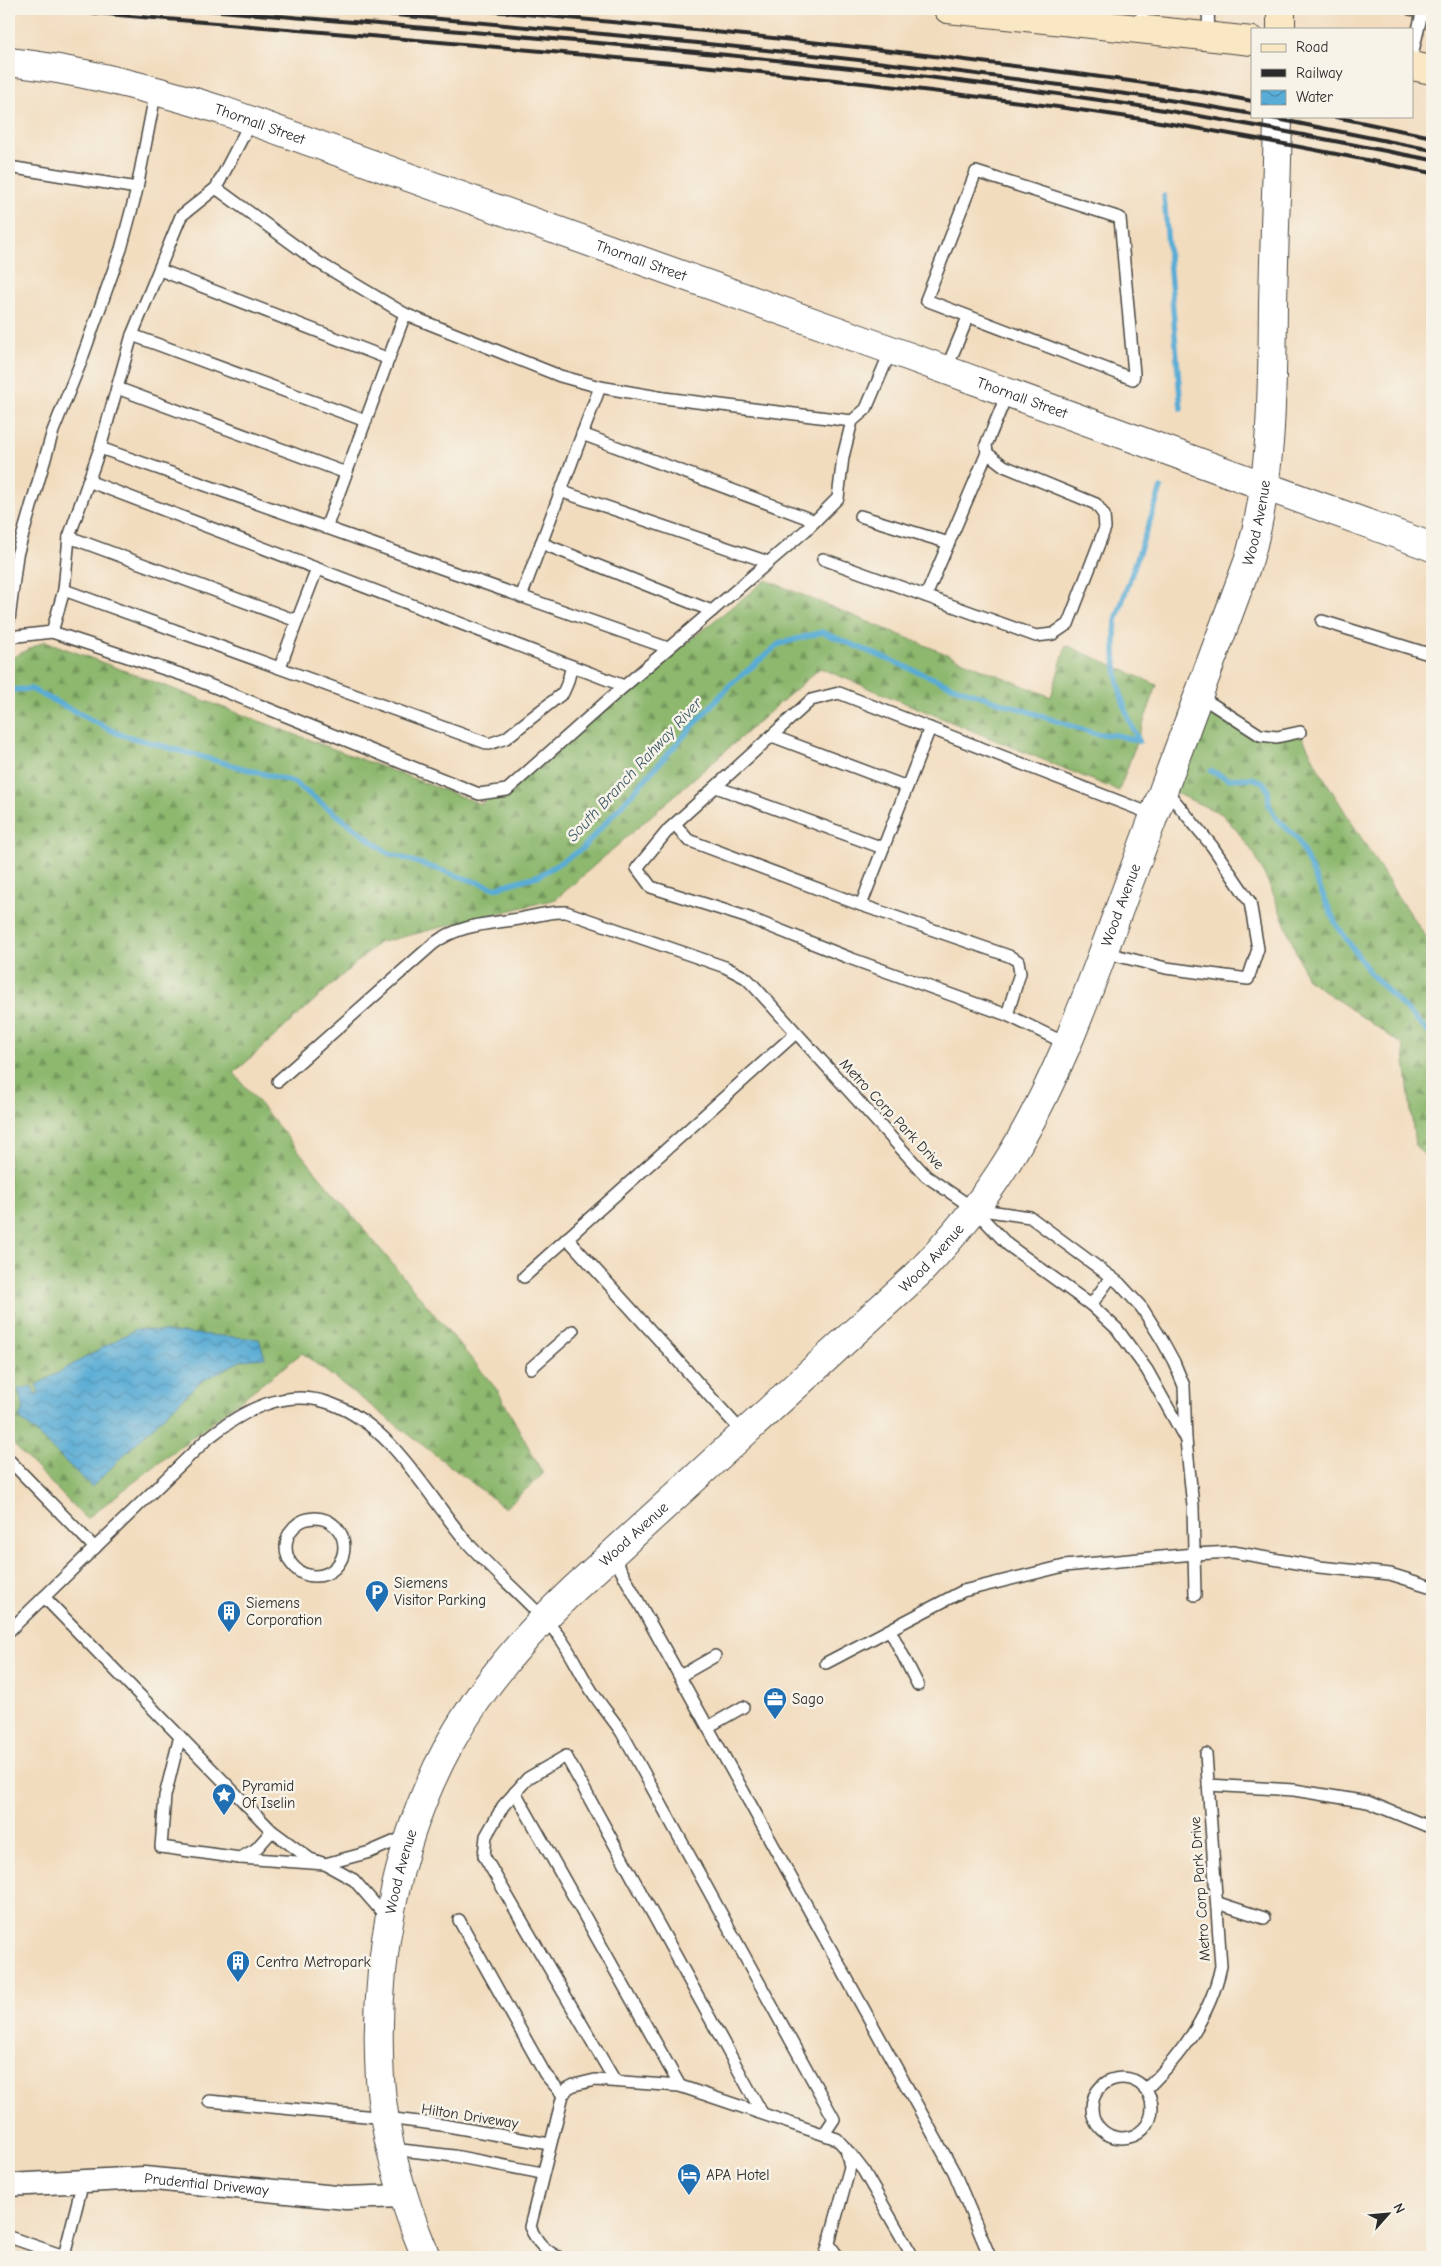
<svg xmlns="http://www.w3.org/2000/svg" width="1441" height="2266" viewBox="0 0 1441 2266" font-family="'Comic Neue',sans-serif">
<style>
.forest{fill:url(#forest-firs);stroke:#5c724c}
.water{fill:url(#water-waves);stroke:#426c80}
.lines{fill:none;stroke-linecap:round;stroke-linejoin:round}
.stream{stroke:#59acd5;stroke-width:5.5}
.service-casing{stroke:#494641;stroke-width:14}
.minor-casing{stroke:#494641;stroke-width:25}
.tertiary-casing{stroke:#494641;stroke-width:30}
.secondary-casing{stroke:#494641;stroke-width:30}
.service{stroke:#fff;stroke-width:11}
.minor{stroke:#fff;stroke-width:22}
.tertiary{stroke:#fff;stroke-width:28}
.secondary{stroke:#fae7c3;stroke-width:28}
.rail{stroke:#2b2b2b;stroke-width:4}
.labels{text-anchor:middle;stroke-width:5;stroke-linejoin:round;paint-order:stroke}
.street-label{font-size:15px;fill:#2b2b2b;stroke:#f7f3e8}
.poi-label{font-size:15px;fill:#2b2b2b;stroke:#f7f3e8;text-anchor:start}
.water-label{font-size:16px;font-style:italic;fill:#3b5866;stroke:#f7f3e8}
</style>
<defs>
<pattern id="forest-firs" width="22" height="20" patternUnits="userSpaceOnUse" patternTransform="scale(1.25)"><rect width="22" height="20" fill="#8db86e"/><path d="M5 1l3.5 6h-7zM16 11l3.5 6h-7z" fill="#73965b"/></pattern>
<pattern id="water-waves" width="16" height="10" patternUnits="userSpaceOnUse" patternTransform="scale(1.25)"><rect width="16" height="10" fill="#59acd5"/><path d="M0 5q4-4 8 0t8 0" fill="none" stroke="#4a8cad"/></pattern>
</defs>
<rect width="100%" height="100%" fill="#f7f3e8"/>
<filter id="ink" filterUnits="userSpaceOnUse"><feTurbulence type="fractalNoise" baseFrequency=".02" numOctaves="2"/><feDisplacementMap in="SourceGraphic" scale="10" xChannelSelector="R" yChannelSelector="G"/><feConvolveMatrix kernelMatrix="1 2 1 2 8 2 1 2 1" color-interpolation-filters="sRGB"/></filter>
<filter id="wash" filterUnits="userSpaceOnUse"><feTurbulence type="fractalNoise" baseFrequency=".0096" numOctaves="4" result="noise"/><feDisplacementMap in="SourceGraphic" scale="20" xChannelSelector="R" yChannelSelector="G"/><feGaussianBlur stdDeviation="1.12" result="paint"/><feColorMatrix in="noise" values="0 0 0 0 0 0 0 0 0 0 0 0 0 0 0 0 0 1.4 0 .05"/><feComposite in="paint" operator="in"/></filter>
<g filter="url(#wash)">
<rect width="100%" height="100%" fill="#f2dcbe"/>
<g class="forest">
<polygon points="766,580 1051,697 1066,645 1157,685 1119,791 820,668 556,899 378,943 234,1073 498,1391 543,1474 505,1508 302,1353 86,1519 9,1440 9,659 45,641 481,804"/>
<polygon points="1198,695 1260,735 1300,732 1319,770 1400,900 1432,945 1432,1164 1415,1145 1403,1045 1307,979 1272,891 1255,855 1238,832 1222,814 1164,788"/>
</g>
<polygon class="water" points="136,1329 259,1339 265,1358 242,1360 200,1382 140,1439 92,1487 19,1417 24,1409 18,1389 32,1386 35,1394 39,1392 36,1385"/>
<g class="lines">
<g class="stream">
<polyline points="1164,196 1181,409"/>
<polyline points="9,690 31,689 119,734 293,782 388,853 495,888 540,875 582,849 730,685 779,644 822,632 957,688 1096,734 1116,735 1139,741"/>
<path d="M1139 741C1118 701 1112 664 1116 620L1161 488"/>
<polyline points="1211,771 1228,779 1252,778 1263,782 1268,790 1269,805 1276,818 1297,838 1336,924 1370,973 1432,1036"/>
</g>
</g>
</g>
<g filter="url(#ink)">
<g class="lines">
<g class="service-casing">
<g id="service">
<polyline points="1208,9 1209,35"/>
<polyline points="1410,9 1423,11"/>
<polyline points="1138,28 1144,9"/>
<polyline points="1412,55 1423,9"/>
<polyline points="251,121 216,188 181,216 132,335 100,448 69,537 64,590 52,632 192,678 479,794 507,790 607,701 805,531 838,498 843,457 852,421 866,409 891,350"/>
<polyline points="9,167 137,188"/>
<polygon points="976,172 1120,218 1134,374 1133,379 926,300"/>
<polyline points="216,188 316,261 405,314 560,376 600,387 664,398 852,421"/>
<polyline points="160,270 389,359"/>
<polyline points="132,335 366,421"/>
<polyline points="946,370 968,317"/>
<polyline points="117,388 346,473"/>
<polyline points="582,434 815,521"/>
<polyline points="100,448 668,648"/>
<polyline points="88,481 624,686"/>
<polyline points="560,491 768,562"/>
<polyline points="860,516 949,543"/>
<polyline points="326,528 405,314"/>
<polyline points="69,537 297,621 317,569"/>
<polyline points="541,543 712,611"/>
<polyline points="823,559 1036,636 1053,634 1068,624 1105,528 1104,515 1096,504 1004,466 987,453 986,445 1007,394"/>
<polyline points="64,590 489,744 506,738 563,693 567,684 572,666"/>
<polyline points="926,596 987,453"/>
<polyline points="521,597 600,387"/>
<polyline points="9,620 17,555 53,431 80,364 121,249 136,193 156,90"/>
<polyline points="1322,621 1432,655"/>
<polyline points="9,637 52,632"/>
<polyline points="280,667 297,621"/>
<polyline points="1198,695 1260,735 1277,737 1300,732"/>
<polyline points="930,728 861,905 1009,956 1018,961 1020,973 1007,1015"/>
<polyline points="772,736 907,787"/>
<polyline points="716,787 883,848"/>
<polyline points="675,824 688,840 861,905"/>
<polyline points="1103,952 1166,968 1248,979 1258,949 1250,902 1212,846 1165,789"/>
<polyline points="1067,1044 1007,1015 852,959 749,918 651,887 637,868 669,829 811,700 839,693 1154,815"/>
<path d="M278 1081 433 944C459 924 489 924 519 919 535 916 550 911 566 912L725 967 746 978 753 985 926 1176 973 1208 1008 1245 1091 1305 1117 1329 1147 1370 1186 1440"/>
<polyline points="975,1209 1030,1217 1119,1283 1142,1308 1162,1340 1174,1362 1184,1386 1186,1440 1193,1506 1195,1595"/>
<polyline points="567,1238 744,1434"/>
<polyline points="524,1277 796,1033"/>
<polyline points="1091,1305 1111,1277"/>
<polyline points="531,1368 573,1331"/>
<polyline points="9,1460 95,1548"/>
<circle cx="315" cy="1547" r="29"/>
<polyline points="612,1554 954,2172 990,2257"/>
<polyline points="44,1597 272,1831 310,1859 325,1864 354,1880 387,1918"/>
<polyline points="890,1630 918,1685"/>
<path d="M9 1631 207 1439C242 1411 286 1386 332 1404 393 1427 425 1492 465 1540 494 1573 530 1601 558 1635 572 1653 580 1674 593 1693 602 1707 613 1719 622 1733L834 2119 824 2134"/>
<polyline points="826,1663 963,1591 1064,1566 1194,1554 1233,1552 1319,1567 1390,1574 1432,1587"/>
<polyline points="680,1676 715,1656"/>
<polyline points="708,1727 743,1707"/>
<polyline points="180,1736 165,1796 161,1847 240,1858 325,1864 370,1852 407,1836"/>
<polyline points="1208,1785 1294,1790 1368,1802 1432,1828"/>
<polyline points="515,1792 680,2086"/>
<polyline points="240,1858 256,1849 272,1831"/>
<polyline points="1218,1903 1264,1918"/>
<polyline points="459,1920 545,2074 563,2095"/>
<circle cx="1122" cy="2108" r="30"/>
<polyline points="615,2081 484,1856 486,1836 503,1806 528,1778 566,1756 762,2113"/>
<path d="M1145 2090C1181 2056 1211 2014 1221 1966L1206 1754"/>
<polyline points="209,2101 386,2118 442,2125 549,2144"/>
<polyline points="392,2149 454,2156 542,2173"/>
<polyline points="849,2152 863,2170 913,2257"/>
<polyline points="9,2237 67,2257"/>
<polyline points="829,2244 838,2257"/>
<polyline points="64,2256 83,2181"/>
<path d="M558 2257C543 2249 537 2242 530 2227L563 2095 568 2088 574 2085 595 2080 680 2086 837 2139 846 2149 850 2167 825 2257"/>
</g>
</g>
<g class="minor-casing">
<g id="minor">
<path id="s1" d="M9 2185 144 2178 346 2198 403 2196"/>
</g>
</g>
<g class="tertiary-casing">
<g id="tertiary">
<path id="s2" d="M9 62C82 70 151 88 221 110L891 350 1432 547"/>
<path id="s3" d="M426 2257C403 2201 384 2140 380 2079 373 1966 395 1843 450 1743 483 1684 525 1635 574 1589L919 1273C950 1240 980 1205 1004 1167 1062 1076 1095 972 1133 872 1172 768 1210 663 1249 559 1273 476 1272 392 1273 306 1274 243 1277 180 1278 116"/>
</g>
</g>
<g class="secondary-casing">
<g id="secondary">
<polyline points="948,9 1252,41"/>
<polyline points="1281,29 1281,9"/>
<polyline points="1412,66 1432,70"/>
</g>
</g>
<use href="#service" class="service"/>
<use href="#minor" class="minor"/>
<use href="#tertiary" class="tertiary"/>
<use href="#secondary" class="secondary"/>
<g class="rail">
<path d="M48 9C399 39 751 64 1101 113 1212 129 1322 151 1432 173"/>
<path d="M197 9C500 35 805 56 1106 101 1215 117 1324 139 1432 160"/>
<path d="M328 9C539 28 750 46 961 72 1058 85 1156 96 1252 114"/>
<path d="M467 9C639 24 810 40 981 62 1072 73 1163 84 1252 101"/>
<polyline points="1262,116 1432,150"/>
<polyline points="1331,116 1432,137"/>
</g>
</g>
</g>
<defs>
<g id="parking-pin" transform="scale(1.25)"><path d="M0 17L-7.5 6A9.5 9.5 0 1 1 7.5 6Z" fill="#1f6fb2" stroke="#f7f3e8"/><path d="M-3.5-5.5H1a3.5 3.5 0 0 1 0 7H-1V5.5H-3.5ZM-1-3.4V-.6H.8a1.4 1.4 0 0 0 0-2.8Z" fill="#fff"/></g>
<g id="building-pin" transform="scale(1.25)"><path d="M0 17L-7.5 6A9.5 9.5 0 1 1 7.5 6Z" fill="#1f6fb2" stroke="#f7f3e8"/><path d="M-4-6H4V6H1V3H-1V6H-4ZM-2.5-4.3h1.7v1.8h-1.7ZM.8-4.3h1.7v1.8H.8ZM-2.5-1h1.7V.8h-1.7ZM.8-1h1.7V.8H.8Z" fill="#fff"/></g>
<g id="office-pin" transform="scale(1.25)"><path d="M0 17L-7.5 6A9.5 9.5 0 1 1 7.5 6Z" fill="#1f6fb2" stroke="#f7f3e8"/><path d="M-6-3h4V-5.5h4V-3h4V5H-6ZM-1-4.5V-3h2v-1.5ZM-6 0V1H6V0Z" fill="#fff"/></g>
<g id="sight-pin" transform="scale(1.25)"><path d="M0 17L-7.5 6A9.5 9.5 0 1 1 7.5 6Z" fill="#1f6fb2" stroke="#f7f3e8"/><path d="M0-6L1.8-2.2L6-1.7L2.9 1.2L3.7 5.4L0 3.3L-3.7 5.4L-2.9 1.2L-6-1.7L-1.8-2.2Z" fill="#fff"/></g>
<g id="hotel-pin" transform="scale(1.25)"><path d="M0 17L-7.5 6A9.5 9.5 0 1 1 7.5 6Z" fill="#1f6fb2" stroke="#f7f3e8"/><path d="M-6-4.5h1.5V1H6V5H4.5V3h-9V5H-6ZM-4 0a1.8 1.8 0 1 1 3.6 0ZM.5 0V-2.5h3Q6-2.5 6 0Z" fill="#fff"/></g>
</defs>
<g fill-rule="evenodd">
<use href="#parking-pin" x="377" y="1592"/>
<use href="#building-pin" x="229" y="1612"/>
<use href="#office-pin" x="775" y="1699"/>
<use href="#sight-pin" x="224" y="1795"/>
<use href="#building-pin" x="238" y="1962"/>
<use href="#hotel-pin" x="689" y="2175"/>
</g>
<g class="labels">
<g class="street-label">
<text dy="5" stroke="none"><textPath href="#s2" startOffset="259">Thornall Street</textPath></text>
<text dy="5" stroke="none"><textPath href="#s2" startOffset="664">Thornall Street</textPath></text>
<text dy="5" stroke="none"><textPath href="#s2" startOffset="1069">Thornall Street</textPath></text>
<text dy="5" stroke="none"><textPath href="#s3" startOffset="2028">Wood Avenue</textPath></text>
<text dy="5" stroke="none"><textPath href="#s3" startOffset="1622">Wood Avenue</textPath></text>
<text transform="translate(892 1114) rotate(47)" y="5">Metro Corp Park Drive</text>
<text dy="5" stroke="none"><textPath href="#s3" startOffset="1218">Wood Avenue</textPath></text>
<text dy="5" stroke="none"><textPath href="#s3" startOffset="812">Wood Avenue</textPath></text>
<text dy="5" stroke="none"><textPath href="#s3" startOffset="394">Wood Avenue</textPath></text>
<text transform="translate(1200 1889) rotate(-94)" y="5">Metro Corp Park Drive</text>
<text transform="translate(470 2116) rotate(9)" y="5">Hilton Driveway</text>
<text dy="5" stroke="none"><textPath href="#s1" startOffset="198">Prudential Driveway</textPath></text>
</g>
<g class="poi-label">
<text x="394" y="1588">Siemens<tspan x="394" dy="17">Visitor Parking</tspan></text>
<text x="246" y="1608">Siemens<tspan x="246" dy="17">Corporation</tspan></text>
<text x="792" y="1704">Sago</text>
<text x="242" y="1791">Pyramid<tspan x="242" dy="17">Of Iselin</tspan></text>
<text x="256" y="1967">Centra Metropark</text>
<text x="706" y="2180">APA Hotel</text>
</g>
<g class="water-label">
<text transform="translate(634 769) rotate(-47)" y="6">South Branch Rahway River</text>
</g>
</g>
<rect width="1441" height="2266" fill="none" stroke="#f7f3e8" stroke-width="30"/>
<rect x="1251" y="28" width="162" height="90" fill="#f7f3e8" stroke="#a5a39c"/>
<rect x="1261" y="44" width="25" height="8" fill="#fae7c3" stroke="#a5a39c"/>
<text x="1296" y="52" font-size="15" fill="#2b2b2b">Road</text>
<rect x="1261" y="69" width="25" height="8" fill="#2b2b2b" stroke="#a5a39c"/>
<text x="1296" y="78" font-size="15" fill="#2b2b2b">Railway</text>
<rect x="1261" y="90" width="25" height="15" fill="url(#water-waves)" stroke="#a5a39c"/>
<text x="1296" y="102" font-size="15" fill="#2b2b2b">Water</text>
<g transform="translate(1388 2214) rotate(63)" stroke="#f7f3e8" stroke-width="4" paint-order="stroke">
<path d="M0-4L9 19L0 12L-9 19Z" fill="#2b2b2b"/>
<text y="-8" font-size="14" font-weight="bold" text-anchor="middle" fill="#2b2b2b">N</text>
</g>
</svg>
